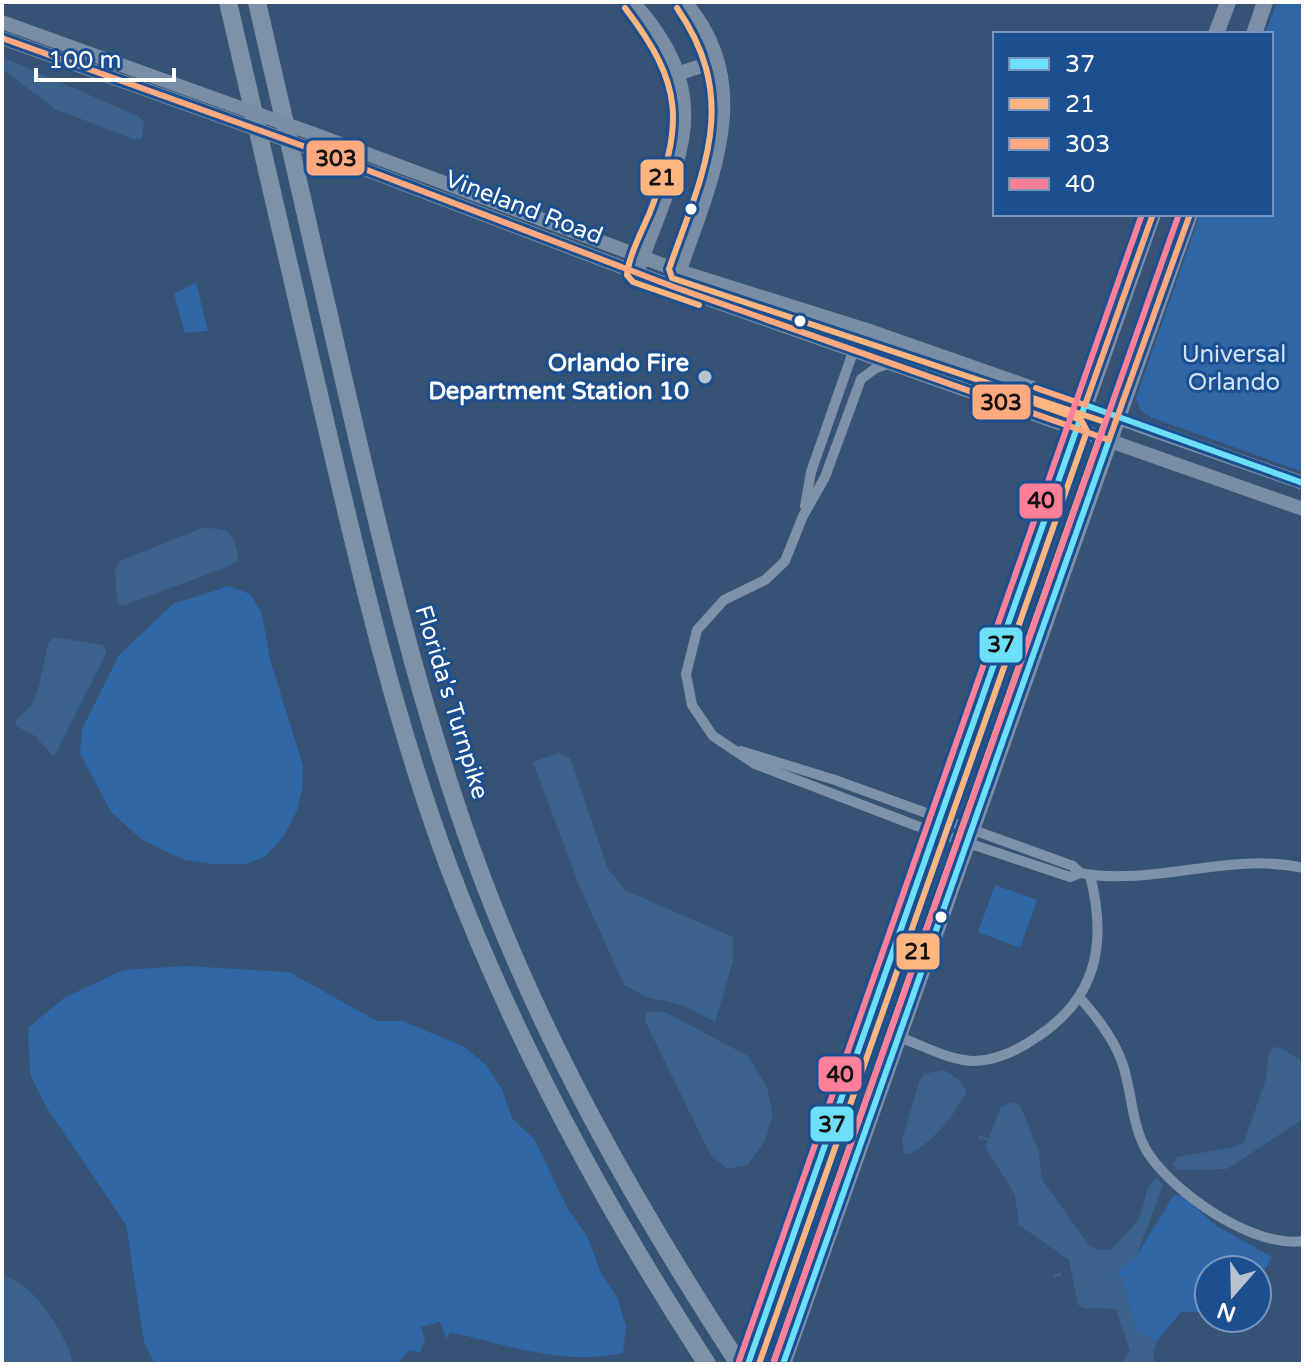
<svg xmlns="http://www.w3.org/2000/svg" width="1305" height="1366" viewBox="0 0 1305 1366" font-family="'Varela Round',sans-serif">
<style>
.green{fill:#2f66a5}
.water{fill:#3b618d}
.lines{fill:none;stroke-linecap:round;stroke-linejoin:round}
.stream{stroke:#3b618d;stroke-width:3}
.street{stroke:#7d92a8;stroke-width:10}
.secondary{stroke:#798da4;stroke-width:14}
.primary{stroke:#7d8ea7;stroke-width:16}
.highway{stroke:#7e92a7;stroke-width:18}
.secondary-bridge{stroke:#798da4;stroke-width:14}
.bus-1-casing{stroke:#1b4f8f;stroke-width:12}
.bus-2-casing{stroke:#1b4f8f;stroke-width:12}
.bus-3-casing{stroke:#1b4f8f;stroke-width:12}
.bus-4-casing{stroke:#1b4f8f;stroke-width:12}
.bus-1{stroke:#6ddff8;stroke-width:6}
.bus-2{stroke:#ffb580;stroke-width:6}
.bus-3{stroke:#ffa980;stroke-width:6}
.bus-4{stroke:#ff8098;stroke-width:6}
.bus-dot{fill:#fff;stroke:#1b4f8f;stroke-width:3}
.poi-dot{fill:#b9c2ce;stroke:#1b4f8f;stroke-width:3}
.labels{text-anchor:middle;stroke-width:6;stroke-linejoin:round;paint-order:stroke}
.street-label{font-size:24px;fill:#fff;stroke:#1b4f8f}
.park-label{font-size:24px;fill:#cfe3fa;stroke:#1b4f8f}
.poi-label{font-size:24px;font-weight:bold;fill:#fff;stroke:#1b4f8f;text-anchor:end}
.line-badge{stroke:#1b4f8f;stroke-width:3}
.pale-badge-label{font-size:22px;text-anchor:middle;font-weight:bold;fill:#111}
</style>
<rect width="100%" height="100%" fill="#365274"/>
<g class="green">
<polygon points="1277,2 1303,2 1303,472 1150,417 1140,409 1136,398 1200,214 1271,214 1271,34 1265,34"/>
<polygon points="196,282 208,331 185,333 174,294"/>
<polygon points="229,586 250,594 262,614 270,659 303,766 302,790 297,811 283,837 266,856 247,864 213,864 184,860 141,839 111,812 80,753 82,729 119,655 173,604"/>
<polygon points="995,885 1037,900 1020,948 978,932"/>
<path d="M185 966 289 972 377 1021H402L463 1046 485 1064 502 1089 512 1118 534 1139 569 1211 587 1236 601 1273 617 1297 626 1326 623 1353C569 1366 504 1345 450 1332L447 1339 440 1322 421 1327 425 1340 420 1353 410 1350 397 1364H155L144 1342 126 1225 45 1105 30 1074 28 1028 64 998 123 970Z"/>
<polygon points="1174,1195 1183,1196 1215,1225 1272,1257 1257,1284 1257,1270 1209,1270 1209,1312 1181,1312 1157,1341 1137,1331 1116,1273 1137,1255"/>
</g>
<g class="water">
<polygon points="2,57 138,116 144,122 142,139 133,139 55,109 2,69"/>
<path d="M202 528C229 528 234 531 238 560L230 566 122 606 117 602 115 569 120 561Z"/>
<polygon points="54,637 103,645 107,652 54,757 35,736 16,726 15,721 31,706 38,690 48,643"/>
<polygon points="558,753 570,758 608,869 625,890 733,937 733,961 715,1022 682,1005 646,997 624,985 579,885 533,762"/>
<polygon points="646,1012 665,1012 748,1056 767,1087 773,1114 765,1141 748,1165 727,1169 710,1154 645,1021"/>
<polygon points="1279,1047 1303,1062 1303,1119 1227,1169 1178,1170 1173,1165 1177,1157 1235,1147 1244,1142 1266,1079 1268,1056 1272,1048"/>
<path d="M944 1070 958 1079 967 1091C955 1114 933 1142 910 1154L904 1153 902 1140 920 1079 924 1074Z"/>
<path d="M1011 1102 1020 1105 1039 1152 1042 1180 1090 1246 1098 1250 1112 1249C1120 1239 1137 1225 1141 1213 1146 1199 1144 1188 1157 1178L1163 1185 1137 1255 1117 1272 1123 1279 1137 1331 1157 1341 1153 1352 1155 1364H1121L1130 1351 1116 1309 1084 1308 1078 1305 1069 1260 1019 1225 1015 1195 985 1147 1001 1107Z"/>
<path d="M2 1276C31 1278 68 1337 73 1364H2Z"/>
</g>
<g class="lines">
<g class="stream">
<polyline points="979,1137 986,1139"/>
<polyline points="1054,1276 1060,1274"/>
</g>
<g class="street">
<path d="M891 363 876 368 861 379 825 477 803 516 785 561 765 580 724 600 697 630 686 674 692 705 713 736 755 764 917 826 1070 877 1080 873C1155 887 1229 851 1303 868"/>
<polyline points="805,506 811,472 854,349"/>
<polyline points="741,751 835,780 1073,866 1080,873"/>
<path d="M1080 998C1097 1017 1115 1040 1123 1065 1132 1093 1132 1128 1148 1153 1175 1194 1253 1248 1303 1241"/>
<path d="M899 1037C922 1045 950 1061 975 1061 997 1060 1020 1049 1037 1037 1098 997 1107 942 1090 875"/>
</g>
<g class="secondary">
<path d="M633 2C720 99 678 159 640 265"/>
<polyline points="2,22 224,102"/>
<polyline points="2,38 228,119"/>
<polyline points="680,73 716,61"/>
<polyline points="314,134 679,271 873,332 1303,483"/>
<polyline points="317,151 674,287 1303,509"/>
<path d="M677 279C707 188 760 88 685 2"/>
</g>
<g class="primary">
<polyline points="1216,34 1228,2"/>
<polyline points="1254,34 1265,2"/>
<polyline points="748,1364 1153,214"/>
<polyline points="783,1364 1190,214"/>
</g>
<g class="highway">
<path d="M228 2C261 144 294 287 327 429 361 576 396 724 448 865 515 1042 604 1206 707 1364"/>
<path d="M257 2C287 133 317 263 347 394 383 549 419 703 473 853 538 1034 634 1203 739 1364"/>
</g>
<g class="secondary-bridge">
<polyline points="224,102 314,134"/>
<polyline points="228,119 317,151"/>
</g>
<g class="bus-1-casing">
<g id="bus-1">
<polyline points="1085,405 1303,483"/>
<polyline points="748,1364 1085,405"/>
<polyline points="783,1364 1109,440"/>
</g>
</g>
<g class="bus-2-casing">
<g id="bus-2">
<path d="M625 8C684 85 684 123 650 212 642 231 629 255 627 275L633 282 699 305"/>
<path d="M677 8C741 101 703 172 669 269L672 278 1105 422 774 1361"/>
<polyline points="759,1364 1087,431 1081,420 1031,402"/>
</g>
</g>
<g class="bus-3-casing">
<g id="bus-3">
<polyline points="2,38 317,151 674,287 1109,440 1190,214"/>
<polyline points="1036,388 1085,405 1153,214"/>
</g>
</g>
<g class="bus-4-casing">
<g id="bus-4">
<polyline points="739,1361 1142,214"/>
<polyline points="774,1361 1179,214"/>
</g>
</g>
<use href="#bus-1" class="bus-1"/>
<use href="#bus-2" class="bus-2"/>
<use href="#bus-3" class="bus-3"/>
<use href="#bus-4" class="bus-4"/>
</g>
<g class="bus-dot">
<circle cx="691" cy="209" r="7"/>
<circle cx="800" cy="321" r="7"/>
<circle cx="941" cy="917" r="7"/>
</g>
<circle class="poi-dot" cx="705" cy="377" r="8"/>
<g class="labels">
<g class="street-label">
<text transform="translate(524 207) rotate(21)" y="8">Vineland Road</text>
<text transform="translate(452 702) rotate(73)" y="8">Florida's Turnpike</text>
</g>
<g class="park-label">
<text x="1234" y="362">Universal<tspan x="1234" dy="28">Orlando</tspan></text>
</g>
<g class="poi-label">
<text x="689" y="371">Orlando Fire<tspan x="689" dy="28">Department Station 10</tspan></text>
</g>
</g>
<g class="line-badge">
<rect x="305" y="139" width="61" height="38" rx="8" fill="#ffa980"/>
<rect x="639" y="158" width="46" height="39" rx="8" fill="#ffb580"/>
<rect x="971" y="383" width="61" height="38" rx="8" fill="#ffa980"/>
<rect x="1018" y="482" width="46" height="38" rx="8" fill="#ff8098"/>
<rect x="978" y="626" width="46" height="38" rx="8" fill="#6ddff8"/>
<rect x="895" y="932" width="46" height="39" rx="8" fill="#ffb580"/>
<rect x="817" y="1055" width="46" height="38" rx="8" fill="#ff8098"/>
<rect x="809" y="1105" width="46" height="38" rx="8" fill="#6ddff8"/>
</g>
<g class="pale-badge-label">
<text x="336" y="166">303</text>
<text x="662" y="185">21</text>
<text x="1001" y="410">303</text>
<text x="1041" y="508">40</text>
<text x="1001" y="652">37</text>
<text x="918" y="959">21</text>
<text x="840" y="1082">40</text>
<text x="832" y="1132">37</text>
</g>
<rect width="1305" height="1366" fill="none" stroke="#ffffff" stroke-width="8"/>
<rect x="993" y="32" width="280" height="184" fill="#1b4f8f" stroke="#7695bc" stroke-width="2"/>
<rect x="1009" y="58" width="40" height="12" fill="#6ddff8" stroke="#7695bc" stroke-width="2"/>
<text x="1065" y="72" font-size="24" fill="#ffffff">37</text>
<rect x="1009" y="98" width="40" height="12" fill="#ffb580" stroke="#7695bc" stroke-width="2"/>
<text x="1065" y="112" font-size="24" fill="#ffffff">21</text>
<rect x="1009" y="138" width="40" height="12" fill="#ffa980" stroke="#7695bc" stroke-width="2"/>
<text x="1065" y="152" font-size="24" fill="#ffffff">303</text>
<rect x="1009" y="178" width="40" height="12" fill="#ff8098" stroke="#7695bc" stroke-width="2"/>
<text x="1065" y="192" font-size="24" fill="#ffffff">40</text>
<g transform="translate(1233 1294) rotate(200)"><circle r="38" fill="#1b4f8f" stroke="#7695bc" stroke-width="2"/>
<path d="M0-6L14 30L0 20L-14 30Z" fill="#b9c2ce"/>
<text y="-12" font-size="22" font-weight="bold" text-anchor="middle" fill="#ffffff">N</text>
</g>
<path d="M36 68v12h138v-12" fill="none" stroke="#ffffff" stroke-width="4"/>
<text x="48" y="68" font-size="24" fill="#ffffff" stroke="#1b4f8f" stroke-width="6" paint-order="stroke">100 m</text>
</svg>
